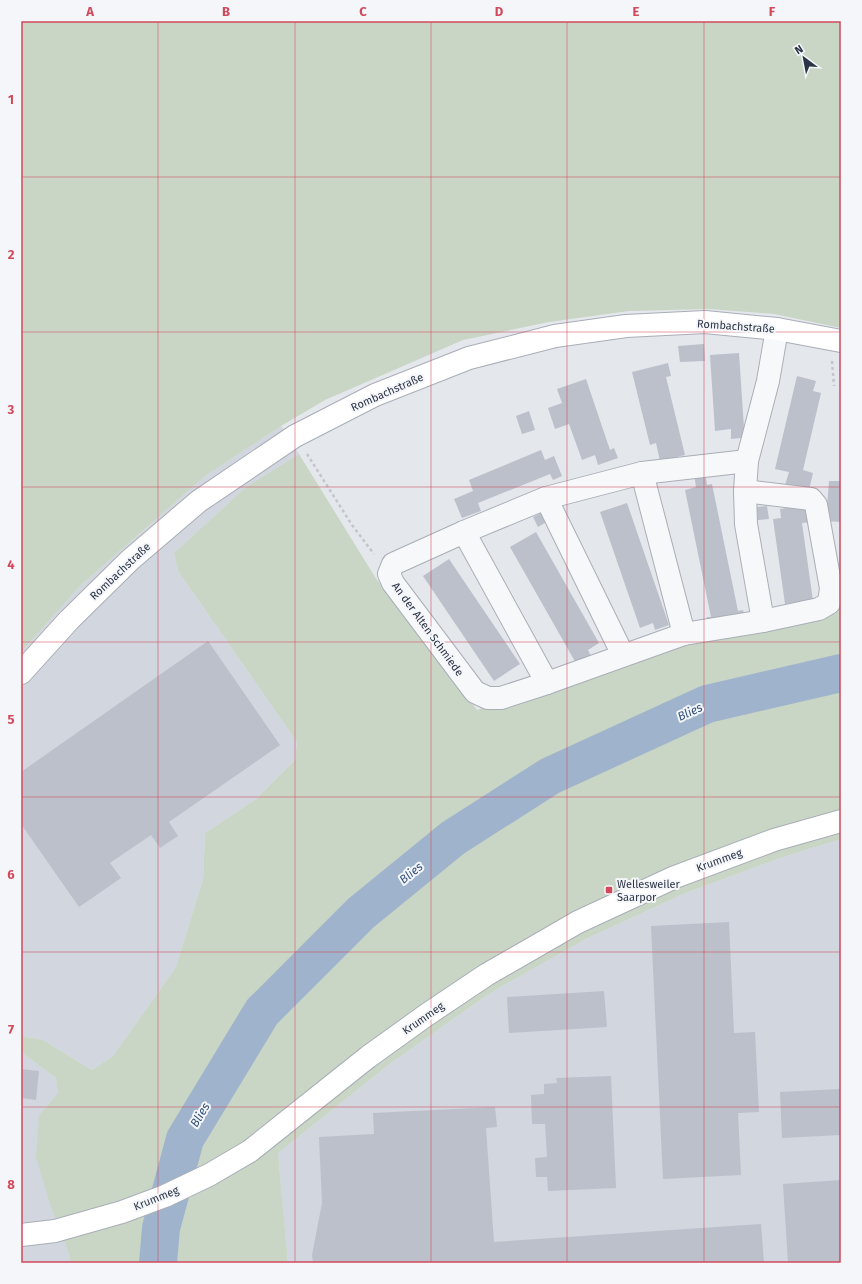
<svg xmlns="http://www.w3.org/2000/svg" width="862" height="1284" viewBox="0 0 862 1284" font-family="'Fira Sans',sans-serif">
<style>
.built{fill:#d2d6de}
.green{fill:#c9d6c5}
.lines{fill:none;stroke-linecap:round;stroke-linejoin:round}
.river{stroke:#9fb4cc;stroke-width:38}
.building{fill:#bbc0ca}
.street-casing{stroke:#a9aeb7;stroke-width:24}
.secondary-casing{stroke:#a9aeb7;stroke-width:24}
.path{stroke:#c2c5cb;stroke-width:2.5;stroke-dasharray:3 3;stroke-linecap:butt}
.street{stroke:#f7f8fa;stroke-width:22}
.secondary{stroke:#fff;stroke-width:22}
.grid{fill:none;stroke:#d1495b;stroke-width:1;stroke-opacity:0.55}
.poi-dot{fill:#d1495b;stroke:#f4f6f9;stroke-width:1.5}
.labels{text-anchor:middle;stroke-width:4;stroke-linejoin:round;paint-order:stroke}
.street-label{font-size:11px;fill:#2b3445;stroke:#f4f6f9}
.poi-label{font-size:11px;fill:#2b3445;stroke:#f4f6f9;text-anchor:start}
.water-label{font-size:12px;font-style:italic;fill:#34527a;stroke:#f4f6f9}
.neatline{fill:none;stroke:#d1495b;stroke-width:1.5}
.grid-label{font-size:13px;text-anchor:middle;font-weight:bold;fill:#d1495b}
</style>
<rect width="100%" height="100%" fill="#e4e7ec"/>
<g class="built">
<polygon points="281,426 299,454 246,487 174,553 178,571 297,742 295,760 256,799 205,833 203,879 176,967 113,1056 92,1070 43,1040 21,1036 21,652 81,585 205,476"/>
<polygon points="841,839 841,1263 288,1263 278,1153 391,1063 490,993 586,939 683,894 780,858"/>
<polygon points="21,1052 56,1078 58,1093 39,1115 70,1256 70,1263 21,1263"/>
</g>
<g class="green">
<polygon points="21,21 841,21 841,328 774,314 709,309 629,311 549,322 463,340 325,400 281,426 205,476 81,585 21,652"/>
<polygon points="299,454 375,577 477,710 686,639 822,615 841,607 841,839 780,858 683,894 586,939 490,993 391,1063 278,1153 288,1263 70,1263 70,1256 50,1204 36,1157 39,1115 58,1093 56,1078 21,1052 21,1036 43,1040 92,1070 113,1056 176,967 203,879 205,833 256,799 295,760 297,742 178,571 174,553 246,487"/>
</g>
<g class="lines">
<polyline class="river" points="158,1263 161,1228 185,1139 262,1012 361,913 453,838 550,776 707,704 841,673"/>
</g>
<g class="building">
<polygon points="704,344 705,361 680,362 678,346"/>
<polygon points="739,353 744,428 749,428 750,437 731,439 731,429 715,431 710,355"/>
<polygon points="668,363 671,376 666,377 685,455 660,461 656,443 650,445 632,372"/>
<polygon points="797,376 816,381 813,391 821,393 803,470 813,473 809,490 785,485 789,472 775,469"/>
<polygon points="586,379 610,450 614,448 618,458 598,465 595,455 582,460 569,424 555,429 548,408 562,403 557,389"/>
<polygon points="529,411 535,430 522,434 516,416"/>
<polygon points="541,450 545,460 554,456 562,476 553,480 550,474 478,503 481,511 462,518 454,499 473,491 469,480"/>
<polygon points="705,472 707,485 712,484 738,611 743,610 745,618 708,625 707,617 711,617 685,490 696,487 694,474"/>
<polygon points="829,481 841,481 841,522 826,521"/>
<polygon points="627,503 669,625 655,630 653,623 640,628 600,512"/>
<polygon points="811,504 813,522 802,523 814,608 798,610 797,602 785,604 773,519 781,518 780,509"/>
<polygon points="767,506 769,519 758,520 757,507"/>
<polygon points="545,511 550,520 538,527 533,517"/>
<polygon points="536,532 599,643 588,650 591,656 577,665 510,547"/>
<polygon points="449,559 520,664 494,681 423,576"/>
<polygon points="208,641 280,745 169,822 178,836 160,848 151,835 110,863 121,878 79,907 21,824 21,772"/>
<polygon points="729,922 734,1033 755,1032 759,1112 738,1113 741,1175 663,1179 651,926"/>
<polygon points="604,991 607,1027 509,1033 507,997"/>
<polygon points="21,1069 39,1071 36,1100 21,1098"/>
<polygon points="611,1076 616,1188 548,1191 547,1177 536,1177 535,1158 547,1157 545,1124 532,1124 531,1095 544,1094 544,1084 557,1083 556,1078"/>
<polygon points="841,1089 841,1135 782,1138 780,1092"/>
<polygon points="495,1107 497,1127 486,1128 494,1242 761,1224 764,1263 313,1263 312,1255 322,1203 319,1137 374,1134 373,1113"/>
<polygon points="841,1180 841,1263 788,1263 783,1184"/>
</g>
<g class="lines">
<g class="street-casing">
<g id="street">
<polyline points="642,473 684,634"/>
<polyline points="745,491 811,499 816,505 831,588 829,603 819,609 763,621 684,634 547,683 501,698 488,698 475,692 393,583 389,574 393,564 464,532 546,498 642,473 747,461"/>
<polyline points="546,498 623,655"/>
<polyline points="464,532 547,683"/>
<polyline points="763,621 746,524 745,491 747,461 768,381 777,329"/>
</g>
</g>
<g class="secondary-casing">
<g id="secondary">
<polyline points="21,673 69,620 130,560 199,501 295,436 375,395 469,358 555,336 626,326 705,322 777,329 841,341"/>
<polyline points="21,1235 55,1231 122,1212 165,1196 209,1175 250,1151 368,1057 425,1016 486,975 578,922 675,877 774,840 841,821"/>
</g>
</g>
<g class="path">
<polyline points="832,361 834,386"/>
<polyline points="307,454 352,525 374,554"/>
</g>
<use href="#street" class="street"/>
<use href="#secondary" class="secondary"/>
</g>
<path class="grid" d="M158 21V1263M295 21V1263M431 21V1263M567 21V1263M704 21V1263M21 177H841M21 332H841M21 487H841M21 642H841M21 797H841M21 952H841M21 1107H841"/>
<rect class="poi-dot" x="605" y="886" width="8" height="8" rx="2"/>
<g class="labels">
<g class="street-label">
<text transform="translate(736 326) rotate(4)" y="4">Rombachstraße</text>
<text transform="translate(387 392) rotate(-24)" y="4">Rombachstraße</text>
<text transform="translate(120 571) rotate(-43)" y="4">Rombachstraße</text>
<text transform="translate(428 629) rotate(54)" y="4">An der Alten Schmiede</text>
<text transform="translate(719 860) rotate(-20)" y="4">Krummeg</text>
<text transform="translate(423 1018) rotate(-35)" y="4">Krummeg</text>
<text transform="translate(156 1198) rotate(-22)" y="4">Krummeg</text>
</g>
<g class="poi-label">
<text x="617" y="888">Wellesweiler<tspan x="617" dy="13">Saarpor</tspan></text>
</g>
<g class="water-label">
<text transform="translate(690 712) rotate(-25)" y="4">Blies</text>
<text transform="translate(411 873) rotate(-39)" y="4">Blies</text>
<text transform="translate(200 1115) rotate(-59)" y="4">Blies</text>
</g>
</g>
<rect width="862" height="1284" fill="none" stroke="#f4f6f9" stroke-width="44"/>
<g transform="translate(804 58) rotate(328)" stroke="#f4f6f9" stroke-width="3" paint-order="stroke">
<path d="M0-3L7 15L0 10L-7 15Z" fill="#2b3445"/>
<text y="-6" font-size="11" font-weight="bold" text-anchor="middle" fill="#2b3445">N</text>
</g>
<rect x="22" y="22" width="818" height="1240" class="neatline"/>
<g class="grid-label">
<text x="90" y="16">A</text>
<text x="226" y="16">B</text>
<text x="363" y="16">C</text>
<text x="499" y="16">D</text>
<text x="636" y="16">E</text>
<text x="772" y="16">F</text>
<text x="11" y="104">1</text>
<text x="11" y="259">2</text>
<text x="11" y="414">3</text>
<text x="11" y="569">4</text>
<text x="11" y="724">5</text>
<text x="11" y="879">6</text>
<text x="11" y="1034">7</text>
<text x="11" y="1189">8</text>
</g>
</svg>
